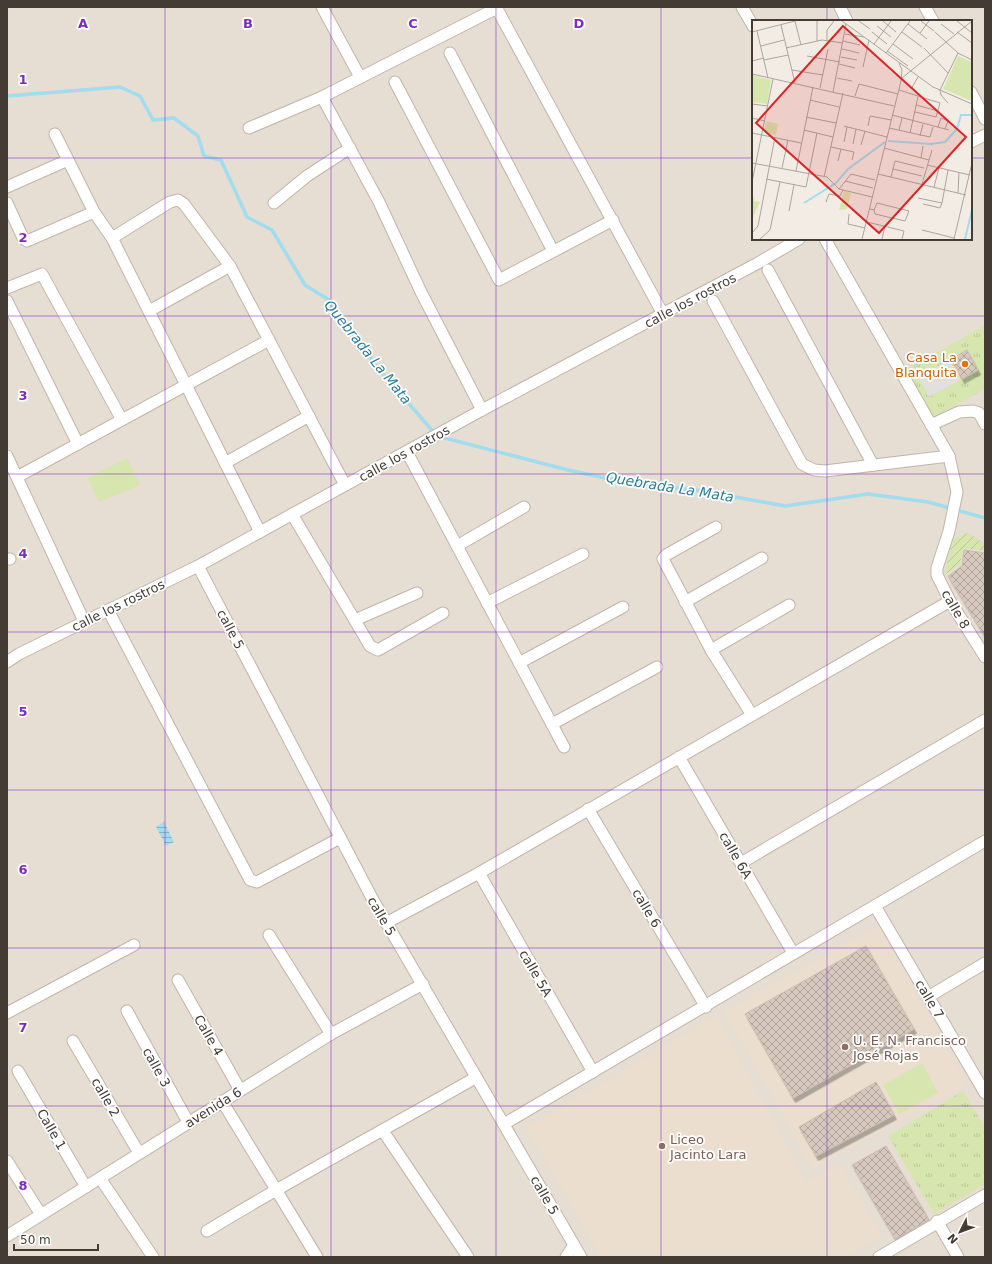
<svg xmlns="http://www.w3.org/2000/svg" width="992" height="1264" viewBox="0 0 992 1264" font-family="'DejaVu Sans',sans-serif">
<style>
.residential{fill:#e6ddd3;fill-rule:evenodd}
.education{fill:#ebdecf}
.grass{fill:url(#grass-tufts)}
.garden{fill:url(#garden-furrows)}
.pitch{fill:#d6e6ae}
.parking{fill:#e3dfdd}
.water{fill:url(#water-rules)}
.lines{fill:none;stroke-linecap:round;stroke-linejoin:round}
.stream{stroke:#a1dcef;stroke-width:3.5}
.building{fill:url(#building-cross-hatch);stroke:#cebcae;filter:url(#shadow)}
.minor-casing{stroke:#c0b5aa;stroke-width:13}
.minor{stroke:#fff;stroke-width:11}
.grid{fill:none;stroke:#7b2cbf;stroke-width:1;stroke-opacity:0.55}
.food-dot{fill:#e8710a;stroke:#fff;stroke-width:1.5}
.education-dot{fill:#8d6e63;stroke:#fff;stroke-width:1.5}
.labels{text-anchor:middle;stroke-width:3.5;stroke-linejoin:round;paint-order:stroke}
.street-label{font-size:13px;fill:#443b34;stroke:#fff}
.food-label{font-size:13px;fill:#c56008;stroke:#fff;text-anchor:end}
.education-label{font-size:13px;fill:#785e54;stroke:#fff;text-anchor:start}
.water-label{font-size:14px;font-style:italic;fill:#2b7b96;stroke:#fff}
.inset-river{fill:none;stroke:#a1dcef;stroke-width:2}
.inset-road{fill:none;stroke:#aca59e;stroke-width:1}
.view{fill:#d62828;fill-opacity:0.15;stroke:#d62828;stroke-width:2}
.inset-edge{fill:none;stroke:#443b34;stroke-width:2}
.grid-label{font-size:13px;text-anchor:middle;font-weight:bold;fill:#7b2cbf;stroke:#fff;stroke-width:3.5;stroke-linejoin:round;paint-order:stroke}
</style>
<defs>
<pattern id="grass-tufts" width="24" height="20" patternUnits="userSpaceOnUse"><rect width="24" height="20" fill="#d6e6ae"/><path d="M3 7l-1-3M5 7V3M7 7l1-3M15 17l-1-3M17 17v-4M19 17l1-3" fill="none" stroke="#b9c696"/></pattern>
<pattern id="garden-furrows" width="10" height="10" patternUnits="userSpaceOnUse"><rect width="10" height="10" fill="#d6e6ae"/><path d="M-1 1l2-2M0 10L10 0M9 11l2-2" fill="none" stroke="#b9c696"/></pattern>
<pattern id="water-rules" width="6" height="5" patternUnits="userSpaceOnUse"><rect width="6" height="5" fill="#a1dcef"/><path d="M0 2.5h6" fill="none" stroke="#85b4c2"/></pattern>
<pattern id="building-cross-hatch" width="8" height="8" patternUnits="userSpaceOnUse"><rect width="8" height="8" fill="#d6c8bd"/><path d="M0 0l8 8M0 8l8-8" fill="none" stroke="#afa49a"/></pattern>
<filter id="shadow"><feDropShadow dx="2.5" dy="4.5" stdDeviation="0" flood-color="#0004"/></filter>
</defs>
<rect width="100%" height="100%" fill="#f2ece5"/>
<path class="residential" d="M7 7H985V1257H7ZM753 21H971V239H753Z"/>
<g class="education">
<polygon points="878,926 967,1084 813,1169 724,1011"/>
<polygon points="717,1015 806,1182 840,1164 882,1235 846,1257 601,1257 527,1128"/>
</g>
<g class="grass">
<polygon points="985,325 985,389 933,417 906,370"/>
<polygon points="963,1091 985,1128 985,1184 934,1214 888,1136"/>
</g>
<polygon class="garden" points="968,533 985,544 985,551 963,548 960,565 944,575 953,538"/>
<g class="pitch">
<polygon points="127,458 140,485 99,502 87,478"/>
<polygon points="922,1063 938,1093 899,1114 883,1085"/>
</g>
<polygon class="parking" points="949,360 960,380 929,397 918,377"/>
<polygon class="water" points="164,822 174,842 166,846 156,827"/>
<g class="lines">
<polyline class="stream" points="7,96 120,87 140,96 153,120 174,118 198,136 204,156 221,160 247,217 272,230 305,285 329,300 377,367 437,436 568,470 624,482 703,491 785,506 868,494 928,502 985,518"/>
</g>
<g class="building">
<polygon points="967,350 978,370 962,379 951,359"/>
<polygon points="964,550 985,553 985,637 948,576 962,566"/>
<polygon points="866,946 914,1029 793,1098 745,1014"/>
<polygon points="876,1082 894,1115 816,1156 799,1127"/>
<polygon points="886,1146 929,1220 895,1239 852,1165"/>
</g>
<g class="lines">
<g class="minor-casing">
<g id="minor">
<polyline points="322,7 360,77"/>
<polyline points="496,7 663,314"/>
<polyline points="742,7 753,26"/>
<polyline points="840,7 847,21"/>
<polyline points="925,7 933,21"/>
<polyline points="450,53 553,251"/>
<polyline points="395,82 499,280 613,220"/>
<polyline points="971,92 985,119"/>
<polyline points="322,97 379,202 421,292 482,410"/>
<polyline points="249,128 322,97 497,8"/>
<polyline points="55,134 94,212 112,238 260,532"/>
<polyline points="971,142 985,135"/>
<polyline points="7,187 68,160"/>
<polyline points="7,203 23,238 27,241 94,212"/>
<polyline points="274,203 307,176 350,148"/>
<polyline points="112,238 170,202 178,200 184,204 230,266 345,485"/>
<polyline points="825,239 949,456 957,492 949,531 937,568 937,575 950,601 985,657"/>
<polyline points="768,270 873,465"/>
<polyline points="7,288 42,274 122,420"/>
<polyline points="7,301 78,444"/>
<polyline points="713,301 802,464 814,470 825,471 949,456"/>
<polyline points="149,311 230,266"/>
<polyline points="931,425 959,412 973,411 979,413 985,424"/>
<polyline points="407,452 564,747"/>
<polyline points="7,456 84,621"/>
<polyline points="225,463 309,416"/>
<polyline points="17,477 269,340"/>
<polyline points="292,514 370,646 378,650 443,613"/>
<polyline points="716,527 666,555 663,559 711,650 752,715"/>
<polyline points="457,546 524,507"/>
<polyline points="7,559 10,559"/>
<polyline points="198,566 373,900 581,1257"/>
<polyline points="685,602 762,558"/>
<polyline points="487,603 583,554"/>
<polyline points="108,610 250,880 257,882 340,838"/>
<polyline points="355,620 417,593"/>
<polyline points="711,650 789,605"/>
<polyline points="7,662 19,654 198,566 482,410 758,263 799,239"/>
<polyline points="519,663 623,607"/>
<polyline points="552,724 657,667"/>
<polyline points="679,757 793,953"/>
<polyline points="588,809 706,1007"/>
<polyline points="741,863 985,720"/>
<polyline points="479,873 593,1072"/>
<polyline points="875,906 985,1093"/>
<polyline points="386,923 479,873 950,601"/>
<polyline points="269,935 331,1034"/>
<polyline points="178,980 240,1090"/>
<polyline points="928,997 985,963"/>
<polyline points="127,1011 188,1122"/>
<polyline points="7,1013 134,945"/>
<polyline points="73,1041 139,1153"/>
<polyline points="18,1071 86,1187"/>
<polyline points="222,1101 317,1257"/>
<polyline points="504,1124 985,841"/>
<polyline points="383,1131 468,1257"/>
<polyline points="7,1161 40,1213"/>
<polyline points="100,1178 153,1257"/>
<polyline points="937,1221 958,1257"/>
<path d="M207 1231C295 1177 386 1129 475 1078"/>
<polyline points="7,1236 331,1034 423,984"/>
<polyline points="566,1257 574,1245"/>
<polyline points="879,1257 985,1195"/>
</g>
</g>
<use href="#minor" class="minor"/>
</g>
<path class="grid" d="M165 7V1257M331 7V1257M496 7V1257M661 7V1257M827 7V21M7 158H753M971 158H985M827 239V1257M7 316H985M7 474H985M7 632H985M7 790H985M7 948H985M7 1106H985"/>
<circle class="food-dot" cx="965" cy="364" r="4"/>
<g class="education-dot">
<circle cx="845" cy="1047" r="4"/>
<circle cx="662" cy="1146" r="4"/>
</g>
<g class="labels">
<g class="street-label">
<text transform="translate(690 300) rotate(-28)" y="5">calle los rostros</text>
<text transform="translate(404 453) rotate(-29)" y="5">calle los rostros</text>
<text transform="translate(118 605) rotate(-26)" y="5">calle los rostros</text>
<text transform="translate(956 609) rotate(60)" y="5">calle 8</text>
<text transform="translate(231 629) rotate(62)" y="5">calle 5</text>
<text transform="translate(736 855) rotate(60)" y="5">calle 6A</text>
<text transform="translate(647 908) rotate(59)" y="5">calle 6</text>
<text transform="translate(382 916) rotate(60)" y="5">calle 5</text>
<text transform="translate(536 973) rotate(60)" y="5">calle 5A</text>
<text transform="translate(930 999) rotate(59)" y="5">calle 7</text>
<text transform="translate(209 1035) rotate(60)" y="5">Calle 4</text>
<text transform="translate(157 1067) rotate(61)" y="5">calle 3</text>
<text transform="translate(106 1097) rotate(60)" y="5">calle 2</text>
<text transform="translate(213 1107) rotate(-32)" y="5">avenida 6</text>
<text transform="translate(52 1129) rotate(60)" y="5">Calle 1</text>
<text transform="translate(545 1195) rotate(60)" y="5">calle 5</text>
</g>
<g class="food-label">
<text x="957" y="362">Casa La<tspan x="957" dy="15">Blanquita</tspan></text>
</g>
<g class="education-label">
<text x="853" y="1045">U. E. N. Francisco<tspan x="853" dy="15">José Rojas</tspan></text>
<text x="670" y="1144">Liceo<tspan x="670" dy="15">Jacinto Lara</tspan></text>
</g>
<g class="water-label">
<text transform="translate(368 352) rotate(51)" y="5">Quebrada La Mata</text>
<text transform="translate(670 487) rotate(9)" y="5">Quebrada La Mata</text>
</g>
</g>
<g transform="translate(752 20)">
<rect width="220" height="220" fill="#f2ece5"/>
<path d="M14 101 26 104 24 115 12 113ZM92 171 99 173 95 189 87 190Z" fill="#d6e6ae"/>
<path d="M206 36 220 42V81L191 69Z" fill="#d6e6ae"/>
<path d="M0 55 19 60 15 84 0 82ZM0 176 2 177V181L8 182 0 199Z" fill="#d6e6ae"/>
<path class="inset-river" d="M136 121 179 124 193 122 205 109 209 95H220M52 183 84 163 96 149 133 122M213 219 220 190"/>
<path class="inset-road" d="M43 1 49 25M90 1 181 67 220 84M107 1 118 9M131 1 144 12M169 1 182 11M205 1 220 13M156 4 175 19M189 4 202 14M29 5 43 63M125 6 139 17M5 11 16 58M0 12 43 1M120 12 135 24M150 12 170 27M183 12 206 33 220 40M205 12 220 23M168 13 177 1M93 14 112 17M65 21V1M75 21V10L82 1M91 21 108 25M122 24 139 1M141 24 161 39M9 26 32 20M34 28 70 20 91 23M172 28 196 53M90 29 107 33M135 31 156 46M134 33 158 1M55 36 88 42M89 37 105 40M12 40 36 35M0 41 12 38M87 44 103 48M111 47 117 20M40 50 71 55M0 54 142 86M85 58 100 61M150 58 220 1M68 68 76 29M159 69 166 57M147 70 188 83 184 97 163 92M81 72 94 4M103 76 107 64 146 74M58 80 87 87M196 83 189 75 188 70 206 33M0 84 16 86M164 85 186 91M140 95 197 110M54 97 84 103M0 98 13 101M92 106 135 117M116 106 118 96 139 100M186 107 189 98 196 101 193 109M137 108 178 117 181 107M52 110 81 117M147 110 150 98M0 113 49 123M158 113 166 77M168 116 171 104M92 122 95 107M101 124 104 109M109 125 113 111M79 127 102 132 100 140M132 128 177 140M169 138 171 126M86 141 89 129M0 143 75 157 87 169 120 177M175 145 218 155M30 148 36 120M141 149 170 156M44 151 61 67M126 154 214 175M72 157 91 73M139 157 143 141 172 148M14 159 54 167 65 113M93 161 121 168M0 162 21 59M170 164 180 130M182 167 187 148M87 169 99 154 123 160M206 173 207 153M166 178 190 183 196 150M74 182 77 174 88 176 91 170M171 184 188 188 190 183M118 189 122 190 123 194 153 201 157 191 125 183 122 190M37 191 42 165M97 194 96 204 113 208M115 202 152 211 150 219M170 210 202 218M0 213 6 206 23 117M8 219 18 210 28 162M110 219 149 61 150 50 147 43M130 219 133 206M202 219 220 143"/>
<path class="view" d="M91 6 214 117 127 213 4 103Z"/>
<rect width="220" height="220" class="inset-edge"/>
</g>
<g class="grid-label">
<text x="83" y="28">A</text>
<text x="248" y="28">B</text>
<text x="413" y="28">C</text>
<text x="579" y="28">D</text>
<text x="23" y="84">1</text>
<text x="23" y="242">2</text>
<text x="23" y="400">3</text>
<text x="23" y="558">4</text>
<text x="23" y="716">5</text>
<text x="23" y="874">6</text>
<text x="23" y="1032">7</text>
<text x="23" y="1190">8</text>
</g>
<rect width="992" height="1264" fill="none" stroke="#443b34" stroke-width="16"/>
<g transform="translate(960 1232) rotate(228)" stroke="#ffffff" stroke-width="3" paint-order="stroke">
<path d="M0-3L7 15L0 10L-7 15Z" fill="#443b34"/>
<text y="-6" font-size="11" font-weight="bold" text-anchor="middle" fill="#443b34">N</text>
</g>
<path d="M14 1244v6h84v-6" fill="none" stroke="#443b34" stroke-width="2"/>
<text x="20" y="1244" font-size="12" fill="#443b34" stroke="#ffffff" stroke-width="3" paint-order="stroke">50 m</text>
</svg>
